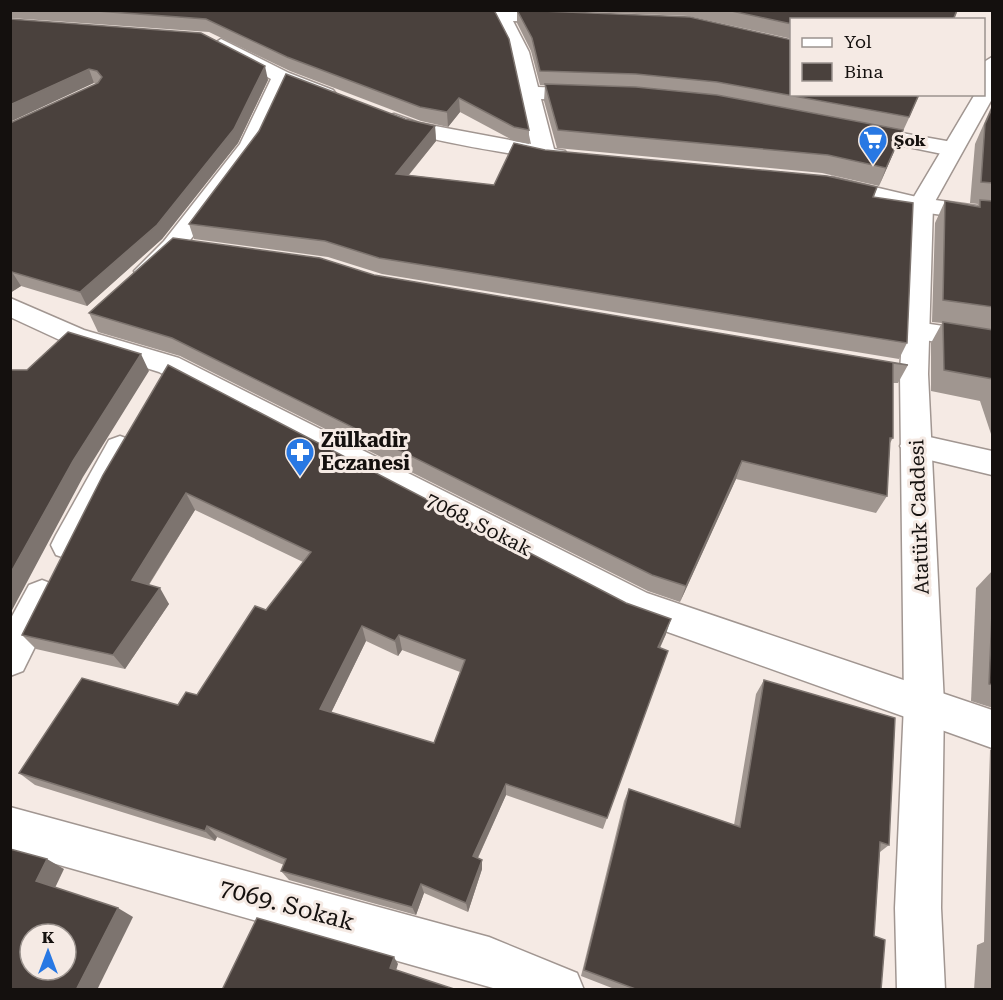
<svg xmlns="http://www.w3.org/2000/svg" width="1003" height="1000" viewBox="0 0 1003 1000" font-family="'Roboto Serif',serif">
<style>
.lines{fill:none;stroke-linecap:round;stroke-linejoin:round}
.minor-casing{stroke:#a19691;stroke-width:3}
.secondary-casing{stroke:#a19691;stroke-width:3}
.minor{fill:#fff;fill-rule:evenodd}
.secondary{fill:#fff;fill-rule:evenodd}
.wall{fill:#a09690;fill-rule:evenodd}
.shaded-wall{fill:#7d746f}
.building{fill:#4a413d;stroke:#7d746f;stroke-width:1.5;fill-rule:evenodd}
.labels{text-anchor:middle;stroke-width:6;stroke-linejoin:round;paint-order:stroke}
.far-poi-label{font-size:16px;font-weight:bold;fill:#14100e;stroke:#f5eae4;text-anchor:start}
.poi-label{font-size:20px;font-weight:bold;fill:#14100e;stroke:#f5eae4;text-anchor:start}
.street-label{font-size:20px;fill:#14100e;stroke:#f5eae4}
.near-street-label{font-size:24px;fill:#14100e;stroke:#f5eae4}
</style>
<rect width="100%" height="100%" fill="#f5eae4"/>
<g class="lines">
<g class="minor-casing">
<g id="minor">
<path d="M469 10 561 12 570 17 561 22 513 21 529 52 538 87 589 89 596 91 599 95 596 99 589 101 541 99 554 149 565 151 568 156 565 161 545 163 536 158C510 153 395 137 384 120L387 116 394 114 419 123 531 144 511 52 494 19 471 14Z"/>
<polygon points="221,39 289,73 333,90 336,94 333,98 319,98 288,86 261,145 182,251 156,277 147,279 138,277 134,271 164,241 240,144 271,79 214,49 212,45"/>
<polygon points="984,84 992,86 992,98 978,94 984,94"/>
<polygon points="857,125 952,142 960,144 963,149 960,154 952,156 850,135 846,131 850,127"/>
<polygon points="832,177 921,198 992,208 992,222 921,212 824,189 821,184 824,179"/>
<polygon points="10,298 84,330 179,358 647,593 992,710 992,748 623,616 159,372 64,342 10,317"/>
<polygon points="916,322 992,333 992,351 906,337 902,331 906,325"/>
<polygon points="916,434 992,451 992,475 905,454 900,446 905,438"/>
<polygon points="120,436 131,440 136,448 80,555 68,559 56,555 51,545 56,535 109,440"/>
<polygon points="42,580 55,585 60,596 23,671 10,676 10,620 29,585"/>
<polygon points="10,807 489,937 577,973 584,990 500,990 10,851"/>
</g>
</g>
<g class="secondary-casing">
<polygon id="secondary" points="992,57 992,99 933,205 928,374 944,704 941,908 945,990 897,990 895,908 904,704 900,374 909,205 975,94 984,94 984,62"/>
</g>
<use href="#minor" class="minor"/>
<use href="#secondary" class="secondary"/>
</g>
<g class="wall">
<polygon points="10,10 494,10 529,130 529,144 514,141 460,112 448,127 421,121 290,71 209,32 10,18"/>
<polygon points="517,10 792,94 920,94 903,131 879,186 822,173 557,148 544,101 545,85 540,85 531,51 517,23"/>
<polygon points="534,10 958,10 954,20 792,20 792,39 688,16"/>
<polygon points="10,19 268,80 238,143 162,239 87,306 21,286 10,293 10,123 97,84 94,83"/>
<polygon points="993,103 993,440 980,401 931,391 931,343 942,323 932,322 935,223 945,201 977,206 978,204 970,203 975,144"/>
<polygon points="405,119 435,126 436,141 409,175 494,185 545,150 877,187 874,197 907,343 899,359 382,274 328,257 194,239 189,224"/>
<polygon points="374,275 908,365 898,383 893,383 893,438 890,443 887,496 876,513 736,479 680,602 648,591 180,356 98,332 89,313"/>
<path d="M168 365 666 634 660 648 668 651 603 829 506 795 478 858 482 869 468 912 424 893 416 915 289 880 281 871 284 865 217 837 215 841 35 785 19 773 178 705 197 695 266 610 303 562 195 510 149 585 169 604 125 669 36 649 22 635ZM366 641 398 656 402 650 460 672 434 743 331 713Z"/>
<polygon points="993,570 993,708 971,701 976,588"/>
<polygon points="764,680 889,845 880,852 874,936 881,990 617,990 581,976 624,801 629,789 734,825 756,694"/>
<polygon points="993,748 993,990 974,990 977,945 984,942 990,750"/>
</g>
<g class="shaded-wall">
<polygon points="265,66 268,80 238,143 162,239 87,306 80,292"/>
<polygon points="89,69 94,83 10,122 10,105"/>
<polygon points="459,98 460,112 448,127 447,112"/>
<polygon points="435,126 436,141 397,189 396,174"/>
<polygon points="903,130 896,147 879,186 886,168"/>
<polygon points="12,272 21,286 10,293 10,273"/>
<polygon points="141,354 149,371 83,477 10,614 10,574 73,461"/>
<polygon points="742,461 736,479 680,602 686,586"/>
<polygon points="186,493 195,510 142,595 132,580"/>
<polygon points="160,588 169,604 125,669 113,655"/>
<polygon points="671,619 666,634 653,662 658,647"/>
<polygon points="362,626 366,641 326,723 320,709"/>
<polygon points="399,635 402,650 398,656 395,641"/>
<polygon points="506,784 506,795 474,866 473,856"/>
<polygon points="207,826 217,837 215,841 205,831"/>
<polygon points="47,859 64,869 54,890 36,881"/>
<polygon points="482,860 482,869 468,912 466,903"/>
<polygon points="421,884 424,893 416,915 412,907"/>
<polygon points="118,908 133,917 97,990 76,990"/>
<polygon points="394,957 398,964 395,974 390,968"/>
</g>
<g class="building">
<polygon points="83,10 494,10 509,39 529,130 514,127 459,98 447,112 420,107 287,57 206,19"/>
<polygon points="517,10 690,17 792,40 792,94 919,94 909,117 717,82 636,74 540,71 532,38"/>
<polygon points="727,10 957,10 953,20 792,20 792,24"/>
<polygon points="10,19 201,33 265,66 234,129 157,225 80,292 12,272 10,273 10,123 98,83 102,77 97,71 89,69 10,105"/>
<polygon points="286,74 405,119 435,126 396,174 494,185 514,143 545,150 827,176 877,187 873,197 913,203 907,343 379,258 325,241 189,224 259,131"/>
<polygon points="545,84 636,87 717,95 903,130 886,168 828,155 558,130"/>
<polygon points="993,106 993,183 981,182 985,124"/>
<polygon points="980,200 993,201 993,307 943,300 945,201 980,207"/>
<polygon points="173,238 320,258 374,275 908,365 893,363 893,438 890,438 887,496 742,461 686,586 652,575 172,338 89,313"/>
<polygon points="943,322 993,330 993,379 944,370"/>
<polygon points="68,332 141,354 73,461 10,574 10,370 27,370"/>
<path d="M168 365 626 603 671 619 658 647 668 651 607 818 506 784 473 856 482 860 466 903 421 884 412 907 281 871 286 859 207 826 205 831 19 773 82 678 178 705 186 692 197 695 255 606 266 610 311 552 186 493 132 580 160 588 113 655 22 635 103 475ZM362 626 395 641 399 635 465 660 434 743 320 709Z"/>
<polygon points="993,589 993,685 989,684"/>
<polygon points="764,680 895,718 889,845 880,842 874,936 885,940 881,990 638,990 584,970 629,789 740,827"/>
<path d="M10 849 47 859 36 881 118 908 76 990H10ZM30 934H66V970H30Z"/>
<polygon points="257,918 394,957 390,968 457,990 222,990"/>
</g>
<defs>
<g id="supermarket-pin" transform="scale(1.5)"><path d="M0 17L-7.5 6A9.5 9.5 0 1 1 7.5 6Z" fill="#2878e3" stroke="#f5eae4"/><path d="M-6-5.5h2.5l.6 2H6L4.5 2H-2.5L-4.4-4H-6ZM-1.5 3.2a1.3 1.3 0 1 0 .1 0ZM3 3.2a1.3 1.3 0 1 0 .1 0Z" fill="#fff"/></g>
<g id="pharmacy-pin" transform="scale(1.5)"><path d="M0 17L-7.5 6A9.5 9.5 0 1 1 7.5 6Z" fill="#2878e3" stroke="#f5eae4"/><path d="M-2-6h4v4h4v4h-4v4h-4v-4h-4v-4h4Z" fill="#fff"/></g>
</defs>
<g fill-rule="evenodd">
<use href="#supermarket-pin" x="873" y="140"/>
<use href="#pharmacy-pin" x="300" y="452"/>
</g>
<g class="labels">
<g class="far-poi-label">
<text x="894" y="146">Şok</text>
</g>
<g class="poi-label">
<text x="321" y="447">Zülkadir<tspan x="321" dy="23">Eczanesi</tspan></text>
</g>
<g class="street-label">
<text transform="translate(919 517) rotate(-92)" y="7">Atatürk Caddesi</text>
<text transform="translate(479 524) rotate(27)" y="7">7068. Sokak</text>
</g>
<g class="near-street-label">
<text transform="translate(287 905) rotate(15)" y="8">7069. Sokak</text>
</g>
</g>
<rect width="1003" height="1000" fill="none" stroke="#14100e" stroke-width="24"/>
<rect x="790" y="18" width="195" height="78" fill="#f5eae4" stroke="#9b938e" stroke-width="1.5"/>
<rect x="802" y="38" width="30" height="9" fill="#ffffff" stroke="#9b938e" stroke-width="1.5"/>
<text x="844" y="48" font-size="18" fill="#14100e">Yol</text>
<rect x="802" y="63" width="30" height="18" fill="#4a413d" stroke="#9b938e" stroke-width="1.5"/>
<text x="844" y="78" font-size="18" fill="#14100e">Bina</text>
<g transform="translate(48 952)"><circle r="28" fill="#f5eae4" stroke="#9b938e" stroke-width="1.5"/>
<path d="M0-4.5L10 22L0 15L-10 22Z" fill="#2878e3"/>
<text y="-9" font-size="16" font-weight="bold" text-anchor="middle" fill="#14100e">K</text>
</g>
</svg>
